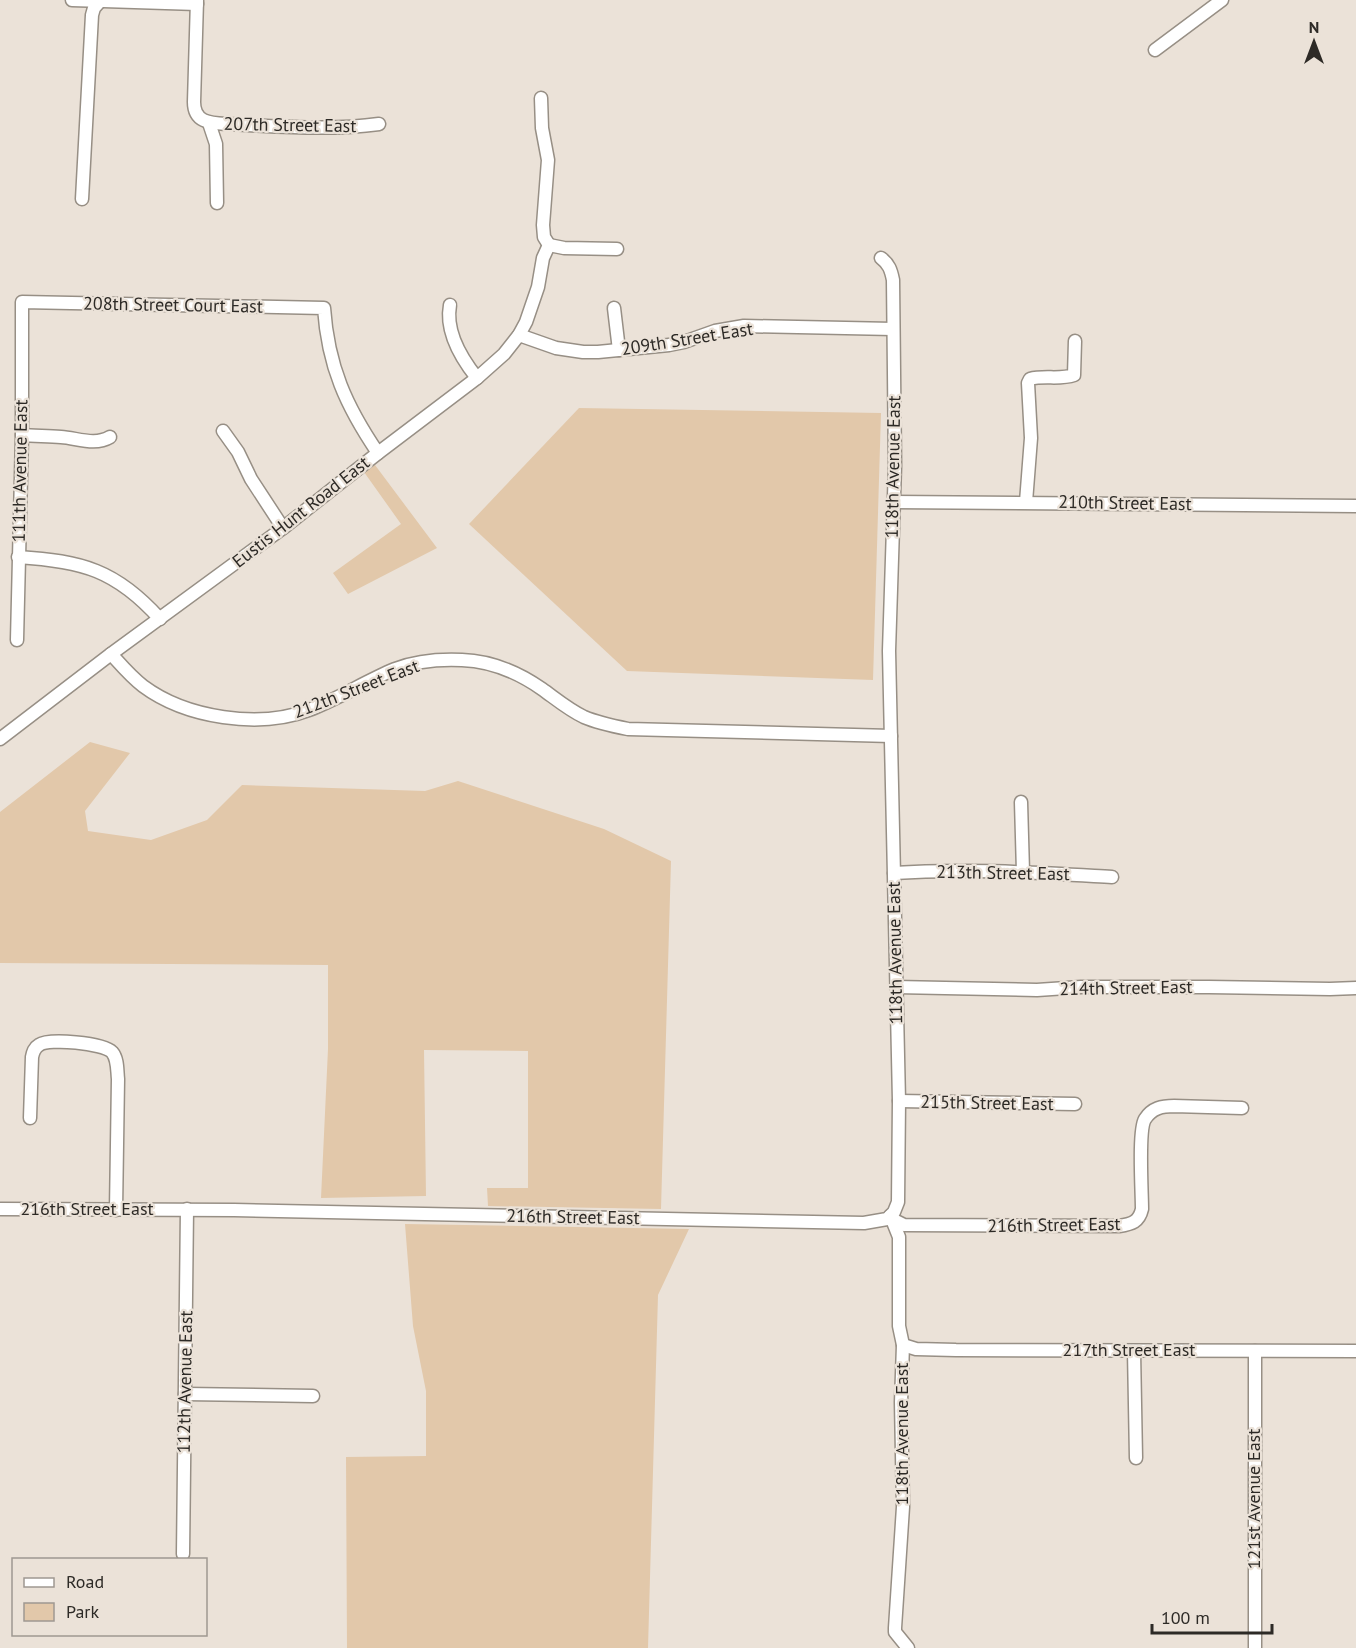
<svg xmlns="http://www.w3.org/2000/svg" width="1356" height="1648" viewBox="0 0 1356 1648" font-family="'PT Sans',sans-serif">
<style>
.green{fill:#e2c8aa}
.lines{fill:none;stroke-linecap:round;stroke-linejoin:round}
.minor-casing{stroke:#978f85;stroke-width:15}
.minor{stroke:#fff;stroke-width:12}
.labels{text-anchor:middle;stroke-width:4.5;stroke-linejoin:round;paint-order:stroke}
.street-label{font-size:18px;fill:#2d2a26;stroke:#ebe2d8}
</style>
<rect width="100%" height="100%" fill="#ebe2d8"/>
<g class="green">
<polygon points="579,408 881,413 873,680 627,671 469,524"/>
<polygon points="375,465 437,548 348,594 333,573 401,524 364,472"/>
<polygon points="90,742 130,753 85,811 88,831 151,840 207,820 242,785 425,791 458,781 604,829 671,861 661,1209 488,1206 487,1188 528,1188 528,1051 424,1050 426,1196 321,1198 328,1049 328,965 0,963 0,812"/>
<polygon points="405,1224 689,1229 658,1295 648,1648 347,1648 346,1457 426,1456 426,1391 413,1326"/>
</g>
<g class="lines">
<g class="minor-casing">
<g id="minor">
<polyline points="72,0 197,4"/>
<path d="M197 0 194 102C194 122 209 123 226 124 277 126 329 131 379 124"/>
<polyline points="1155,50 1222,0"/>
<polyline points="541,98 542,128 548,160 543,225 544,237 549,245"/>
<polyline points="209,123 216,144 217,203"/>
<polyline points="82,199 92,15 94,8 101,0"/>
<polyline points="549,245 564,248 617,249"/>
<path d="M450 305C445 332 461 358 477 378"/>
<polyline points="614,308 619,350"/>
<polyline points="519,335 556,348 583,352 598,352 669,345 684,342 715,331 744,326 893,329"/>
<polyline points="223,431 238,452 251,479 283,528"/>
<path d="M22 435C35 436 48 436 61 437 77 438 95 446 110 437"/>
<polyline points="893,502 1356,506"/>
<path d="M1026 502 1031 438 1028 383 1030 379C1044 375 1060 380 1074 375L1075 341"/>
<path d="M18 557C82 561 116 570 160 619"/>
<path d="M17 640 22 435V302L324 308C328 366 346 406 378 453"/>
<path d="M111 654C121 665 131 677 143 686 186 718 259 729 309 710 338 699 366 681 395 669 416 661 440 659 462 660 491 661 519 673 542 689 556 699 569 710 584 717 598 723 613 726 628 729L891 736"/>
<polyline points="0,739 111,654 283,528 378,453 477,378 504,354 519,335 526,322 538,287 543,258 549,245"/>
<polyline points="1021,802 1023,872"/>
<path d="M894 873C966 868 1040 873 1112 877"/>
<polyline points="896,987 1037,990 1081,987 1209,987 1330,989 1356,988"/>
<polyline points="899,1101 1075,1104"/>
<path d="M30 1118 32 1057C33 1052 34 1048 39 1045 49 1038 103 1043 112 1052 118 1059 117 1070 118 1079L116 1210"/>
<path d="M0 1209 234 1210 864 1223 887 1219 894 1212 898 1202 899 1101 889 651 895 466 893 280C891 270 889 264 881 258"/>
<path d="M890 1216 896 1221 904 1225 1119 1226C1132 1224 1139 1222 1142 1209 1142 1192 1138 1130 1145 1119 1152 1108 1162 1106 1174 1106L1242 1108"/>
<polyline points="891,1217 899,1237 899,1326 903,1345 901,1402 903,1507 895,1628 895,1632 908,1648"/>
<polyline points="903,1345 916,1349 956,1350 1356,1351"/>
<polyline points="1134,1351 1136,1458"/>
<polyline points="185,1394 313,1396"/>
<polyline points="183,1554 187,1209"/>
<polyline points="1255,1648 1255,1351"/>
</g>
</g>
<use href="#minor" class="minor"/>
</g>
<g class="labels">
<g class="street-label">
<text transform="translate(290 125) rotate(1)" y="6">207th Street East</text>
<text transform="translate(173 305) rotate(1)" y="6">208th Street Court East</text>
<text transform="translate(687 339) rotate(-9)" y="6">209th Street East</text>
<text transform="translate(893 467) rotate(-89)" y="6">118th Avenue East</text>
<text transform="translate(20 471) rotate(-89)" y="6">111th Avenue East</text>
<text transform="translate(1125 503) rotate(1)" y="6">210th Street East</text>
<text transform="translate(301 512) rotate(-38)" y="6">Eustis Hunt Road East</text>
<text transform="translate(356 689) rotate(-21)" y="6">212th Street East</text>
<text transform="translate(1003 873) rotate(1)" y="6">213th Street East</text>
<text transform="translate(895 953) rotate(-91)" y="6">118th Avenue East</text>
<text transform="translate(1126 988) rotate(-1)" y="6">214th Street East</text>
<text transform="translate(987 1103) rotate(1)" y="6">215th Street East</text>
<text x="87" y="1215">216th Street East</text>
<text transform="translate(573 1217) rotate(1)" y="6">216th Street East</text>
<text transform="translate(1054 1225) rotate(-1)" y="6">216th Street East</text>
<text x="1129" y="1356">217th Street East</text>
<text transform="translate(185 1382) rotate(-89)" y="6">112th Avenue East</text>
<text transform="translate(902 1434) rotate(-90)" y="6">118th Avenue East</text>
<text transform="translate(1254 1499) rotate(-90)" y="6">121st Avenue East</text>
</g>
</g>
<rect x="12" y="1558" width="195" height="78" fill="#ebe2d8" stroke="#9f9891" stroke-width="1.5"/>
<rect x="24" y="1578" width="30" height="9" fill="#ffffff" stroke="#9f9891" stroke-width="1.5"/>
<text x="66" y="1588" font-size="18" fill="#2d2a26">Road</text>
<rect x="24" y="1603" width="30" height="18" fill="#e2c8aa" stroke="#9f9891" stroke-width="1.5"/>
<text x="66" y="1618" font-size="18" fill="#2d2a26">Park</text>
<g transform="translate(1314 42)" stroke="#ebe2d8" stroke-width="4.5" paint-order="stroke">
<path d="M0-4.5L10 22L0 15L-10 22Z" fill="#2d2a26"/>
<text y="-9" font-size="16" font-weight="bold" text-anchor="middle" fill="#2d2a26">N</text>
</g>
<path d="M1152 1624v9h120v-9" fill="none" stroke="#2d2a26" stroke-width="3"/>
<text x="1161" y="1624" font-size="18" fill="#2d2a26" stroke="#ebe2d8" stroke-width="4.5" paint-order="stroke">100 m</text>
</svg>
